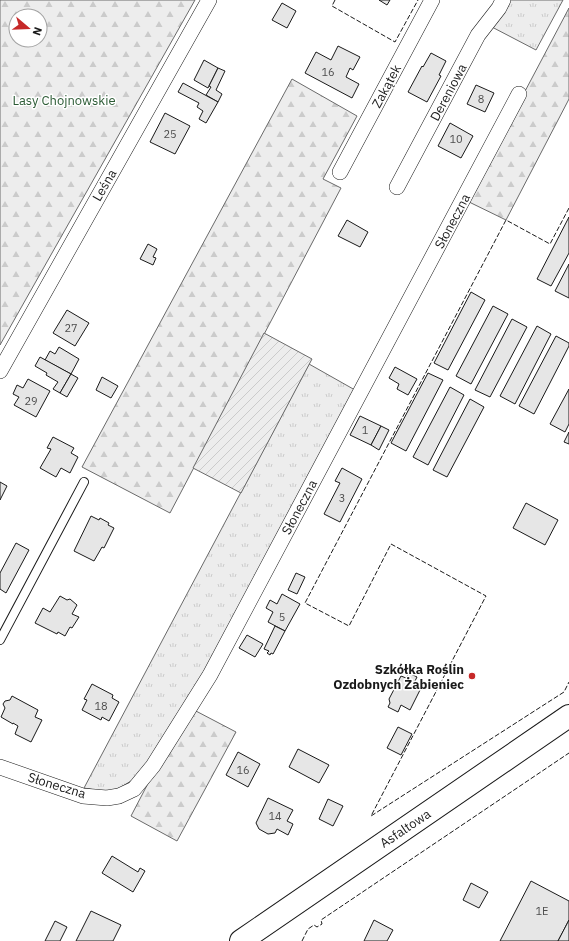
<svg xmlns="http://www.w3.org/2000/svg" width="569" height="941" viewBox="0 0 569 941" font-family="'IBM Plex Sans',sans-serif">
<style>
.grass{fill:url(#grass-tufts);stroke:#6a6a6a}
.forest{fill:url(#forest-firs);stroke:#6a6a6a;fill-rule:evenodd}
.garden{fill:url(#garden-furrows);stroke:#6a6a6a}
.building{fill:#e6e6e6;stroke:#1a1a1a}
.lines{fill:none;stroke-linecap:round;stroke-linejoin:round}
.service-casing{stroke:#1a1a1a;stroke-width:10}
.minor-casing{stroke:#1a1a1a;stroke-width:16}
.primary-casing{stroke:#1a1a1a;stroke-width:24}
.service{stroke:#fff;stroke-width:8}
.minor{stroke:#fff;stroke-width:15}
.primary{stroke:#fff;stroke-width:22}
.fence{stroke:#1a1a1a;stroke-width:1;stroke-dasharray:5 2;stroke-linecap:butt}
.poi-dot{fill:#c62828;stroke:#fff;stroke-width:1.5}
.labels{text-anchor:middle;stroke-width:3;stroke-linejoin:round;paint-order:stroke}
.number-label{font-size:11px;fill:#4d4d4d}
.street-label{font-size:13px;fill:#1a1a1a;stroke:#fff}
.park-label{font-size:13px;fill:#2b5a34;stroke:#fff}
.poi-label{font-size:13px;font-weight:bold;fill:#1a1a1a;stroke:#fff;text-anchor:end}
</style>
<defs>
<pattern id="grass-tufts" width="24" height="20" patternUnits="userSpaceOnUse"><rect width="24" height="20" fill="#ededed"/><path d="M3 7l-1-3M5 7V3M7 7l1-3M15 17l-1-3M17 17v-4M19 17l1-3" fill="none" stroke="#cbcbcb"/></pattern>
<pattern id="forest-firs" width="22" height="20" patternUnits="userSpaceOnUse"><rect width="22" height="20" fill="#ededed"/><path d="M5 1l3.5 6h-7zM16 11l3.5 6h-7z" fill="#cbcbcb"/></pattern>
<pattern id="garden-furrows" width="10" height="10" patternUnits="userSpaceOnUse"><rect width="10" height="10" fill="#ededed"/><path d="M-1 1l2-2M0 10L10 0M9 11l2-2" fill="none" stroke="#cbcbcb"/></pattern>
</defs>
<rect width="100%" height="100%" fill="#fff"/>
<g class="grass">
<polygon points="507,0 563,0 536,50 490,26"/>
<polygon points="309,364 355,390 197,689 137,777 120,788 106,792 84,788"/>
</g>
<g class="forest">
<path d="M0 0H195L0 345ZM16 16H40V40H16Z"/>
<polygon points="569,8 569,99 506,220 467,201"/>
<polygon points="292,79 357,116 323,179 341,188 170,513 82,467"/>
<polygon points="194,710 236,732 177,841 131,816 155,770"/>
</g>
<polygon class="garden" points="264,333 312,359 241,493 193,468"/>
<g class="building">
<polygon points="379,0 390,0 387,5"/>
<polygon points="282,3 296,11 287,28 272,20"/>
<polygon points="338,46 360,57 353,70 350,68 346,77 359,84 352,98 305,73 316,52 331,60"/>
<polygon points="431,53 446,61 439,75 441,76 427,102 408,92 422,66 423,67"/>
<polygon points="204,60 218,68 208,88 194,80"/>
<polygon points="218,68 225,71 216,90 222,94 218,102 206,95 211,87 209,86"/>
<polygon points="183,83 218,102 206,123 199,119 203,111 197,107 199,103 178,92"/>
<polygon points="476,85 494,93 485,112 467,104"/>
<polygon points="165,113 190,126 175,154 150,142"/>
<polygon points="450,123 473,136 461,158 438,146"/>
<polygon points="569,217 569,253 551,286 537,279"/>
<polygon points="347,220 368,232 360,247 338,236"/>
<polygon points="148,244 157,249 153,257 156,258 153,265 140,259"/>
<polygon points="569,264 569,298 555,291"/>
<polygon points="471,292 485,300 448,370 434,363"/>
<polygon points="493,306 508,314 471,384 456,376"/>
<polygon points="67,310 89,323 75,346 53,333"/>
<polygon points="512,319 527,327 490,397 475,390"/>
<polygon points="537,326 551,334 515,404 500,396"/>
<polygon points="556,336 569,343 569,346 534,414 519,406"/>
<polygon points="59,347 79,359 71,374 45,360 50,351 55,354"/>
<polygon points="40,357 71,374 60,393 53,389 58,382 46,375 47,373 35,366"/>
<polygon points="395,367 417,379 408,395 397,389 399,384 389,378"/>
<polygon points="428,373 443,380 406,451 391,443"/>
<polygon points="71,374 78,378 67,397 60,393"/>
<polygon points="102,377 118,386 111,398 96,390"/>
<polygon points="28,379 50,391 36,417 14,405 19,397 13,394 17,385 23,388"/>
<polygon points="450,387 464,395 428,465 413,457"/>
<polygon points="569,389 569,424 565,432 550,424"/>
<polygon points="470,399 484,407 447,477 433,470"/>
<polygon points="360,416 381,426 371,445 350,435"/>
<polygon points="381,426 389,430 379,450 371,445"/>
<polygon points="569,432 569,444 564,442"/>
<polygon points="53,437 74,448 71,453 78,457 70,473 61,468 56,477 40,468 51,449 47,448"/>
<polygon points="342,468 362,479 340,522 324,514 340,483 335,481"/>
<polygon points="0,482 7,486 0,500"/>
<polygon points="526,503 558,520 545,545 513,528"/>
<polygon points="91,516 99,520 100,518 109,523 108,525 114,528 104,548 102,547 94,561 74,551"/>
<polygon points="16,543 29,550 6,593 0,589 0,573"/>
<polygon points="296,573 305,577 297,594 288,590"/>
<polygon points="282,594 300,604 285,631 268,622 273,612 266,608 270,600 277,604"/>
<polygon points="60,596 67,600 70,599 77,605 72,614 79,617 72,628 70,627 65,636 58,632 57,634 35,623 43,608 50,612"/>
<polygon points="275,626 285,631 273,654 271,653 270,655 267,653 269,651 264,649"/>
<polygon points="247,635 263,644 255,657 239,648"/>
<polygon points="409,673 417,677 414,683 422,686 410,710 401,705 398,712 388,707 390,703 389,699 401,676 406,678"/>
<polygon points="92,684 113,695 112,698 119,702 109,721 102,717 101,720 82,710 87,700 84,699"/>
<polygon points="12,696 38,710 35,717 42,720 31,742 15,734 18,726 13,723 13,724 1,717 5,708 3,704 5,701 10,700"/>
<polygon points="398,727 412,734 401,755 387,748"/>
<polygon points="298,749 329,765 319,783 289,767"/>
<polygon points="238,752 260,764 248,787 226,775"/>
<polygon points="268,798 293,810 287,821 293,824 288,835 277,829 275,833 268,834 259,829 256,823"/>
<polygon points="328,799 343,806 333,826 319,819"/>
<polygon points="112,856 138,872 140,868 145,871 133,892 102,873"/>
<polygon points="531,881 569,901 569,920 558,941 500,941"/>
<polygon points="471,883 488,892 479,908 463,900"/>
<polygon points="91,911 121,925 113,941 76,941"/>
<polygon points="374,920 393,930 387,941 364,941"/>
<polygon points="569,920 569,941 558,941"/>
<polygon points="55,921 67,927 60,941 45,941"/>
</g>
<g class="lines">
<g class="service-casing">
<polyline id="service" points="0,640 84,482"/>
</g>
<g class="minor-casing">
<g id="minor">
<polyline points="340,172 432,0"/>
<polyline points="397,187 478,35 499,8 503,0"/>
<polyline points="0,371 209,0"/>
<polyline points="0,767 83,796 107,798 119,796 134,789 153,766 210,675 519,94"/>
</g>
</g>
<g class="primary-casing">
<polyline id="primary" points="241,941 569,716"/>
</g>
<use href="#service" class="service"/>
<use href="#minor" class="minor"/>
<use href="#primary" class="primary"/>
<g class="fence">
<polyline points="335,0 332,6 395,42 418,0"/>
<polyline points="569,208 550,244 506,220 305,603 349,626 391,544 486,596 371,816 564,692 569,682"/>
<polyline points="302,941 308,929 314,925 317,927 322,924 321,920 569,753"/>
</g>
</g>
<circle class="poi-dot" cx="472" cy="676" r="4"/>
<g class="labels">
<g class="number-label">
<text x="328" y="76">16</text>
<text x="481" y="103">8</text>
<text x="170" y="138">25</text>
<text x="456" y="143">10</text>
<text x="71" y="332">27</text>
<text x="31" y="405">29</text>
<text x="365" y="434">1</text>
<text x="342" y="502">3</text>
<text x="282" y="621">5</text>
<text x="101" y="710">18</text>
<text x="243" y="774">16</text>
<text x="275" y="820">14</text>
<text x="542" y="915">1E</text>
</g>
<g class="street-label">
<text transform="translate(386 86) rotate(-62)" y="5">Zakątek</text>
<text transform="translate(448 92) rotate(-62)" y="5">Dereniowa</text>
<text transform="translate(104 185) rotate(-60)" y="5">Leśna</text>
<text transform="translate(452 221) rotate(-62)" y="5">Słoneczna</text>
<text transform="translate(299 507) rotate(-62)" y="5">Słoneczna</text>
<text transform="translate(57 785) rotate(17)" y="5">Słoneczna</text>
<text transform="translate(405 828) rotate(-34)" y="5">Asfaltowa</text>
</g>
<g class="park-label">
<text x="64" y="105">Lasy Chojnowskie</text>
</g>
<g class="poi-label">
<text x="464" y="674">Szkółka Roślin<tspan x="464" dy="15">Ozdobnych Żabieniec</tspan></text>
</g>
</g>
<g transform="translate(28 28) rotate(109)"><circle r="19" fill="#ffffff" stroke="#a3a3a3"/>
<path d="M0-3L7 15L0 10L-7 15Z" fill="#c62828"/>
<text y="-6" font-size="11" font-weight="bold" text-anchor="middle" fill="#1a1a1a">N</text>
</g>
</svg>
